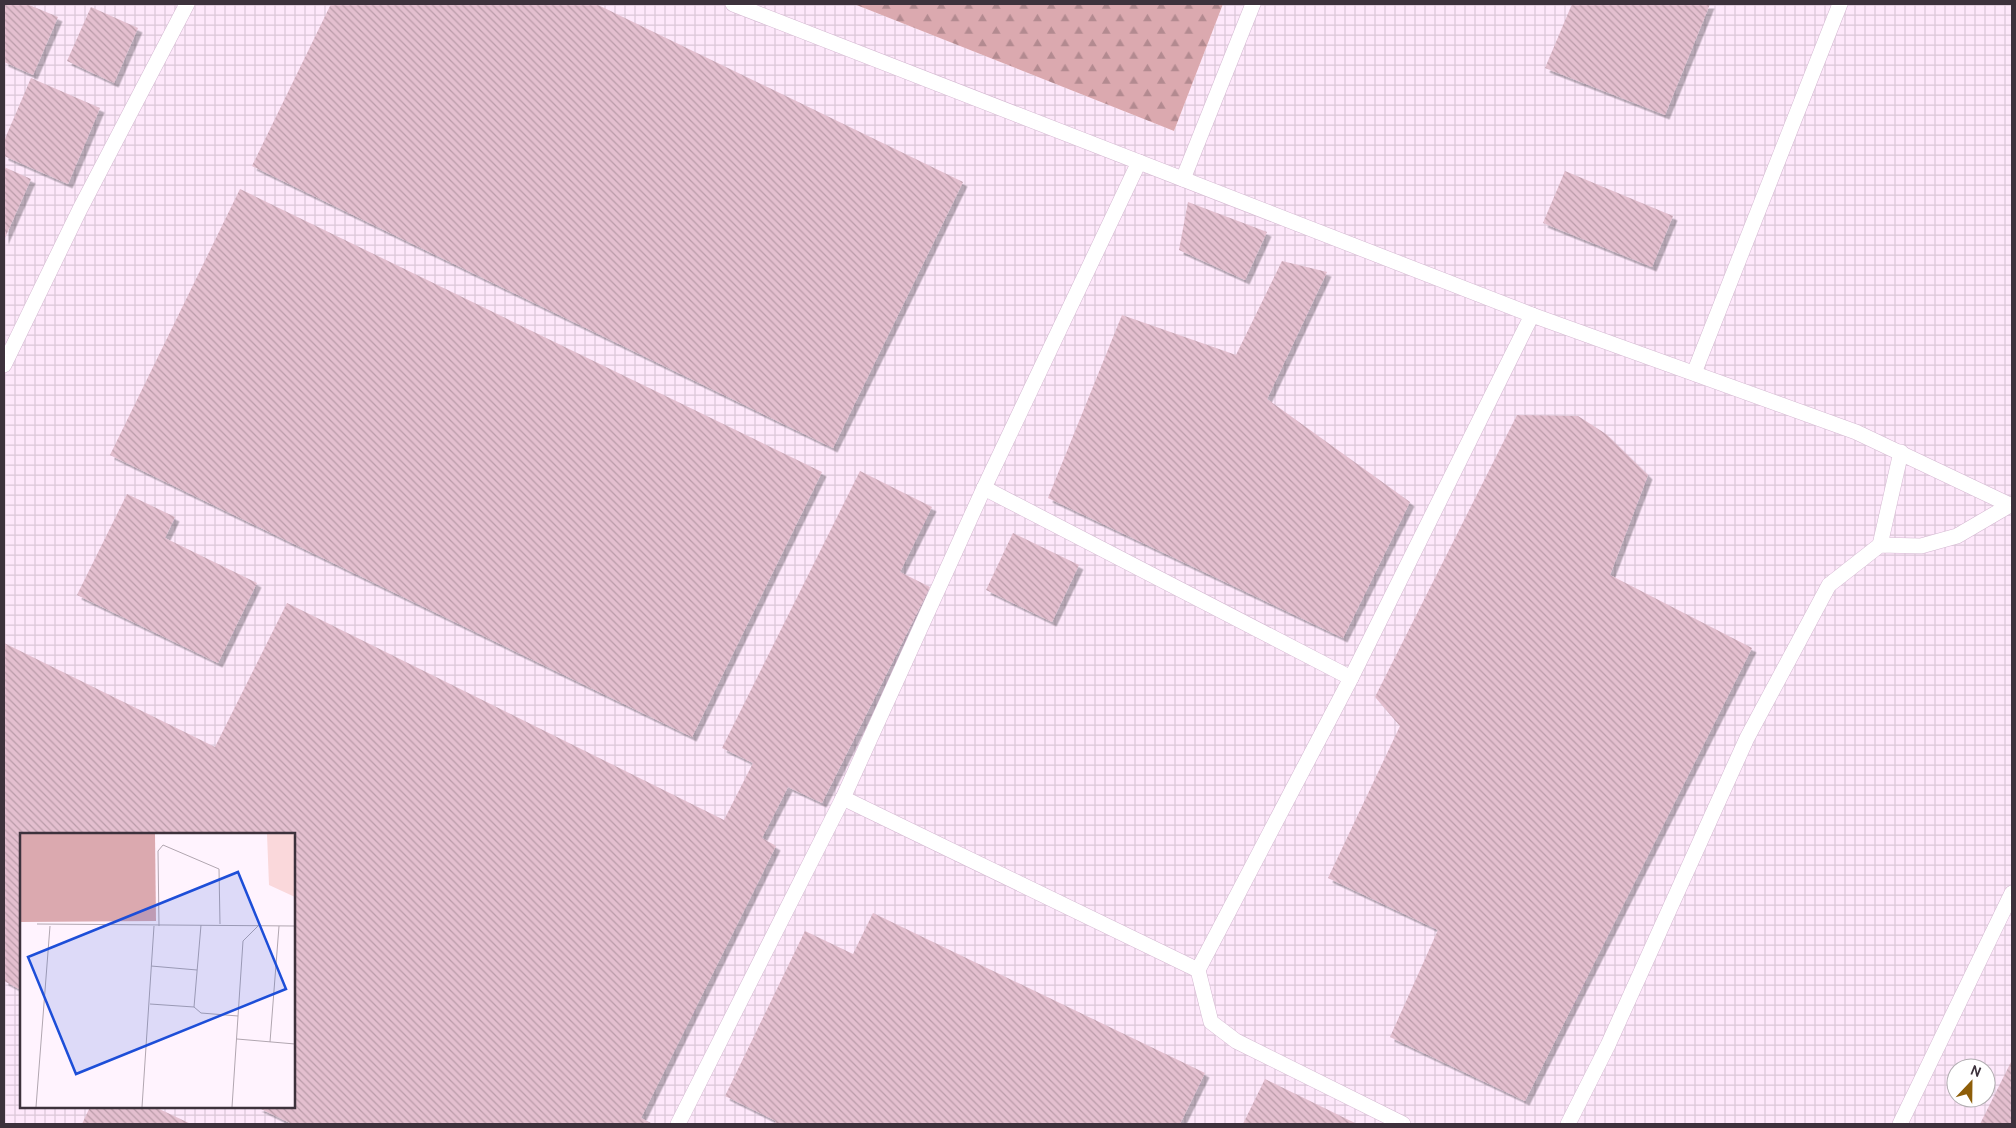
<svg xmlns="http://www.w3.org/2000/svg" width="2016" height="1128" viewBox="0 0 2016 1128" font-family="Cabin,sans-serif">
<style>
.industrial{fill:url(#industrial-grid);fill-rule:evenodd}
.forest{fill:url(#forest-firs)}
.building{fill:url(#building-back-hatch);filter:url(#shadow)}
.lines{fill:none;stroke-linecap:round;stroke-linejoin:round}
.lane-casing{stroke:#d5b9d2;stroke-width:16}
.lane{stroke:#fff;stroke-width:15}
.inset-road{fill:none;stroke:#b1a6b0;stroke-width:1}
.view{fill:#1d4ed8;fill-opacity:0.15;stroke:#1d4ed8;stroke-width:2.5}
.inset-edge{fill:none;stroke:#3d323c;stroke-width:2.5}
</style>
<defs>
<pattern id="industrial-grid" width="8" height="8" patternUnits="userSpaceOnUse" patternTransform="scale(1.25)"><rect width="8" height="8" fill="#fee8fb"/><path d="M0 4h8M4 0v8" fill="none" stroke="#dbc7d8"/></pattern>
<pattern id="forest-firs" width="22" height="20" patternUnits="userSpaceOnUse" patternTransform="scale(1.25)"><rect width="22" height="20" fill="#dba9af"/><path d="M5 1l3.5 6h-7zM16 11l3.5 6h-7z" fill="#b38a90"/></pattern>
<pattern id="building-back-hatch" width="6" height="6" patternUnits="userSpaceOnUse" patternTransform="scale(1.25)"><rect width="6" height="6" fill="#e4bfcf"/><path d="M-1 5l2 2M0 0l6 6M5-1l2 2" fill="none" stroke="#ba9ca9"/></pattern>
<filter id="shadow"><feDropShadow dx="4.5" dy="4.5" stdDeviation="0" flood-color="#0004"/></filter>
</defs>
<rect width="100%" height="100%" fill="#fff3fe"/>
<path class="industrial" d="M4 4H854L1174 131 1223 4H2012V1124H4ZM21 834H294V1107H21ZM1956 1068H1986V1098H1956Z"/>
<polygon class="forest" points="854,4 1223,4 1174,131"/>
<g class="building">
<polygon points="4,4 27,4 58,17 33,75 4,62"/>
<polygon points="331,4 596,4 963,182 833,448 252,166"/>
<polygon points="1572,4 1710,4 1665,115 1545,68"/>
<polygon points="91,7 138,28 114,83 67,61"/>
<polygon points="31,78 100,108 68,184 4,156 4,141"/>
<polygon points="4,167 31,179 4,240"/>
<polygon points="1565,171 1673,216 1652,267 1543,223"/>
<polygon points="240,189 822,472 692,737 110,455"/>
<polygon points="1188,202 1267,232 1245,280 1179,250"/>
<polygon points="1282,261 1327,272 1267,399 1410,502 1343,638 1048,498 1122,315 1236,355"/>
<polygon points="1517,415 1578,416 1606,434 1648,475 1610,575 1752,648 1525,1101 1390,1037 1438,930 1328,878 1400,726 1375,697"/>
<polygon points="860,471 932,507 900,572 930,587 822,803 788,787 762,838 776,846 641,1118 653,1124 292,1124 257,1107 294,1107 294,834 21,834 21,990 4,981 4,643 215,747 287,603 724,820 753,763 722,748"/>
<polygon points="127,494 175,517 165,538 257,583 218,663 77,595"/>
<polygon points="1013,533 1079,565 1052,622 986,590"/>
<polygon points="873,913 1205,1073 1180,1124 774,1124 776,1121 725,1096 805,931 853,954"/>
<polygon points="2012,1060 2012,1124 1980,1124"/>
<polygon points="1265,1079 1357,1124 1243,1124"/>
<polygon points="90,1107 155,1107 191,1124 82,1124"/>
</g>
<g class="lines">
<g class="lane-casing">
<g id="lane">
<polyline points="733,4 1532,315 1856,432 2012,506"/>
<polyline points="1183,179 1253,4"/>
<polyline points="4,365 80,209 187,4"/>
<polyline points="1694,373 1840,4"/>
<polyline points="984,488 1351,678"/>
<polyline points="1880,545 1901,452"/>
<polyline points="843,798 1198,970 1211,1022 1236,1041 1403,1124"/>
<polyline points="1198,970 1351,678 1532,315"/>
<polyline points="678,1124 843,798 984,488 1139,162"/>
<polyline points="1568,1124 1608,1045 1747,738 1829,585 1880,545 1921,546 1957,536 2010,505"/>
<polyline points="1900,1124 2012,893"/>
</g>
</g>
<use href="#lane" class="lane"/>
</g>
<g transform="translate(20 833)">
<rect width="275" height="275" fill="#fff3fe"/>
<path d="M247 1H275V64L249 52Z" fill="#fad8db"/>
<path d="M0 1H135L136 88 0 89Z" fill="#dba9af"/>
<path class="inset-road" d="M17 91 275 93M139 93 138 18 143 12 199 36 200 91M131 133 177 137M130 171 174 174 181 180 218 183M174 174 181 92M217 206 275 211M250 209 259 93M16 274 30 93M122 274 134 93M212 274 223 108 239 92"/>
<path class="view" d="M218 39 266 156 56 241 8 124Z"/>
<rect width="275" height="275" class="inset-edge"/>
</g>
<rect width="2016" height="1128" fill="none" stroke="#3d323c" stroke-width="10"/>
<g transform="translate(1971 1083) rotate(22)"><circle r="24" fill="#ffffff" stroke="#b1adb1"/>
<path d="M0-4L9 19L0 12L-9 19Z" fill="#8e5e09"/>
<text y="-8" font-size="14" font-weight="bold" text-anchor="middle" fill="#3d323c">N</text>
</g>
</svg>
